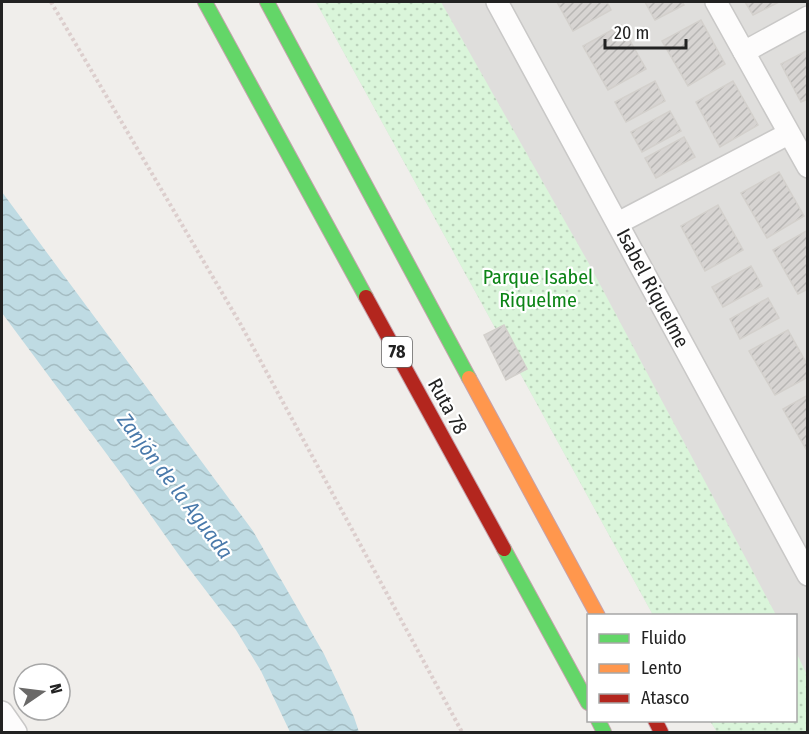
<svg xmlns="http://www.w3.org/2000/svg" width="809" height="734" viewBox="0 0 809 734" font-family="'Fira Sans Condensed',sans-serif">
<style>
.residential{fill:#dfdedc}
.park{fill:url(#park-dots)}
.water{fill:url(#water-waves)}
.building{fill:url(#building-hatch);stroke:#d3d0cc;stroke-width:1.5}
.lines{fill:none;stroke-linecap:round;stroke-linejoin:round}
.street-casing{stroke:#c9c8c7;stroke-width:24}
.fast-casing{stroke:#c5a2ac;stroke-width:16}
.slow-casing{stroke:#c5a2ac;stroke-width:16}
.jam-casing{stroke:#c5a2ac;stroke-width:16}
.path{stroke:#dccecd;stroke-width:4;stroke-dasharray:3 3;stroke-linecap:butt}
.street{stroke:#fdfcfc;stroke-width:21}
.fast{stroke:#63d668;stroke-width:14}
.slow{stroke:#ff974d;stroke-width:14}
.jam{stroke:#b3261e;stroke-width:14}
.labels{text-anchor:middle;stroke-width:4.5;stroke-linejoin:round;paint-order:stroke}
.shield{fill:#fff;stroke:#646464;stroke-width:1.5}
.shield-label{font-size:18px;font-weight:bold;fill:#222}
.park-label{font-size:20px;fill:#0c8416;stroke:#fff}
.street-label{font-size:20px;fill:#222;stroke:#fff}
.water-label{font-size:21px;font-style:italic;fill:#4a7aab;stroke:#fff}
</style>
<defs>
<pattern id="park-dots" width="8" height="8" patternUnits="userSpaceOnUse" patternTransform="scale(1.5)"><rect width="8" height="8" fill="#daf5da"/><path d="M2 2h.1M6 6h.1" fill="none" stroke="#bbd2bb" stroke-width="1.8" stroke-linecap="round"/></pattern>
<pattern id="water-waves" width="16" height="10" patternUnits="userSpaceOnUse" patternTransform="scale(1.5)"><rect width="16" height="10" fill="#bfdbe3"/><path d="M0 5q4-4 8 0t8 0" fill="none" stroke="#a4bcc2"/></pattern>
<pattern id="building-hatch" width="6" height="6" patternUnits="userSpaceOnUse" patternTransform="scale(1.5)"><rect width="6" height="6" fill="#d7d4d2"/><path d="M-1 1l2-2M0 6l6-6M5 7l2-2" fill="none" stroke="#b8b6b4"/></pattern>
</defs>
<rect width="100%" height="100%" fill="#f0eeeb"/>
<polygon class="residential" points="316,2 807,2 807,732 717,732 710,721 796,720 796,616 653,615"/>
<g class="park">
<polygon points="316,2 441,2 588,262 776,615 653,615"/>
<polygon points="796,652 807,675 807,732 717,732 710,721 796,720"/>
</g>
<polygon class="water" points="2,192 253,531 324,654 354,717 359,732 290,732 261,671 236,630 181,558 123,476 2,313"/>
<g class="building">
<polygon points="557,2 607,2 611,10 573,31"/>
<polygon points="645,2 682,2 684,5 655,20"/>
<polygon points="745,2 779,2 753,15"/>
<polygon points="701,20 725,64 688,86 662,41"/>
<polygon points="621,25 646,69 608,90 583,46"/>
<polygon points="808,50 808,99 801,102 781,64"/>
<polygon points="655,81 665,101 626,122 615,102"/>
<polygon points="733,81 758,125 720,147 696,102"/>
<polygon points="670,111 681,131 642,152 631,132"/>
<polygon points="684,137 695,157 656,178 645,158"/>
<polygon points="779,172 804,216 767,238 741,193"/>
<polygon points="718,205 743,250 705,271 681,226"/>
<polygon points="808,230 808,289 798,294 773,250"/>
<polygon points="751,266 762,286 723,307 712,287"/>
<polygon points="768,298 779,318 740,339 730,319"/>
<polygon points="504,325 527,369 506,380 484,335"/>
<polygon points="788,330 808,366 808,377 775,395 749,351"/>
<polygon points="808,395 808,448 806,449 783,409"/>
</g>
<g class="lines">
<g class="street-casing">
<g id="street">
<polyline points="497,2 808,575"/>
<polyline points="716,2 808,167"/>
<polyline points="744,52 808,17"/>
<polyline points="618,223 788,134"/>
<polyline points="2,712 16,732"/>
</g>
</g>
<g class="fast-casing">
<g id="fast">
<polyline points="205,2 366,297"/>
<polyline points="267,2 469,378"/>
<polyline points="504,549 588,703"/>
<polyline points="598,720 604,732"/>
</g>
</g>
<g class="slow-casing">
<polyline id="slow" points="469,378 598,616"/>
</g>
<g class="jam-casing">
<g id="jam">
<polyline points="366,297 504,549"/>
<polyline points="655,720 661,732"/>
</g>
</g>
<polyline class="path" points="51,2 241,325 462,732"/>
<use href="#street" class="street"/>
<use href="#fast" class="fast"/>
<use href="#slow" class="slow"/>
<use href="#jam" class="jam"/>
</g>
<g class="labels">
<rect class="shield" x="382" y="337" width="30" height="30" rx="4.5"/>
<g class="shield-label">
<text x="397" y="358">78</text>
</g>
<g class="park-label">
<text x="538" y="284">Parque Isabel<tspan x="538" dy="23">Riquelme</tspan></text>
</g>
<g class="street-label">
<text transform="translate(653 288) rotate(62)" y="7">Isabel Riquelme</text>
<text transform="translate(448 406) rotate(61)" y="7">Ruta 78</text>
</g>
<g class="water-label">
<text transform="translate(175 486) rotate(53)" y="7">Zanjón de la Aguada</text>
</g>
</g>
<rect width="809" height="734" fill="none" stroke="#222222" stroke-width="6"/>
<rect x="587" y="614" width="210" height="108" fill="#ffffff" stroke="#a7a7a7" stroke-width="1.5"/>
<rect x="599" y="634" width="30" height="9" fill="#63d668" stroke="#a7a7a7" stroke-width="1.5"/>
<text x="641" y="644" font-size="18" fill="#222222">Fluido</text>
<rect x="599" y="664" width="30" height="9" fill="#ff974d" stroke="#a7a7a7" stroke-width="1.5"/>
<text x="641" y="674" font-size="18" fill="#222222">Lento</text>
<rect x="599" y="694" width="30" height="9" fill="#b3261e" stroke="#a7a7a7" stroke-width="1.5"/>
<text x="641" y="704" font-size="18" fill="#222222">Atasco</text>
<g transform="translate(42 692) rotate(76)"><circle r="28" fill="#ffffff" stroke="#a7a7a7" stroke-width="1.5"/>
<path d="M0-4.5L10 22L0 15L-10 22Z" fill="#6a6968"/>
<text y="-9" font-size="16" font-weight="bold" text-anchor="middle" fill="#222222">N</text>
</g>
<path d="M605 39v9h81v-9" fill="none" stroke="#222222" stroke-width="3"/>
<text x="614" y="39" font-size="18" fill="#222222" stroke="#ffffff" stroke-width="4.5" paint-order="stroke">20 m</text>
</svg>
